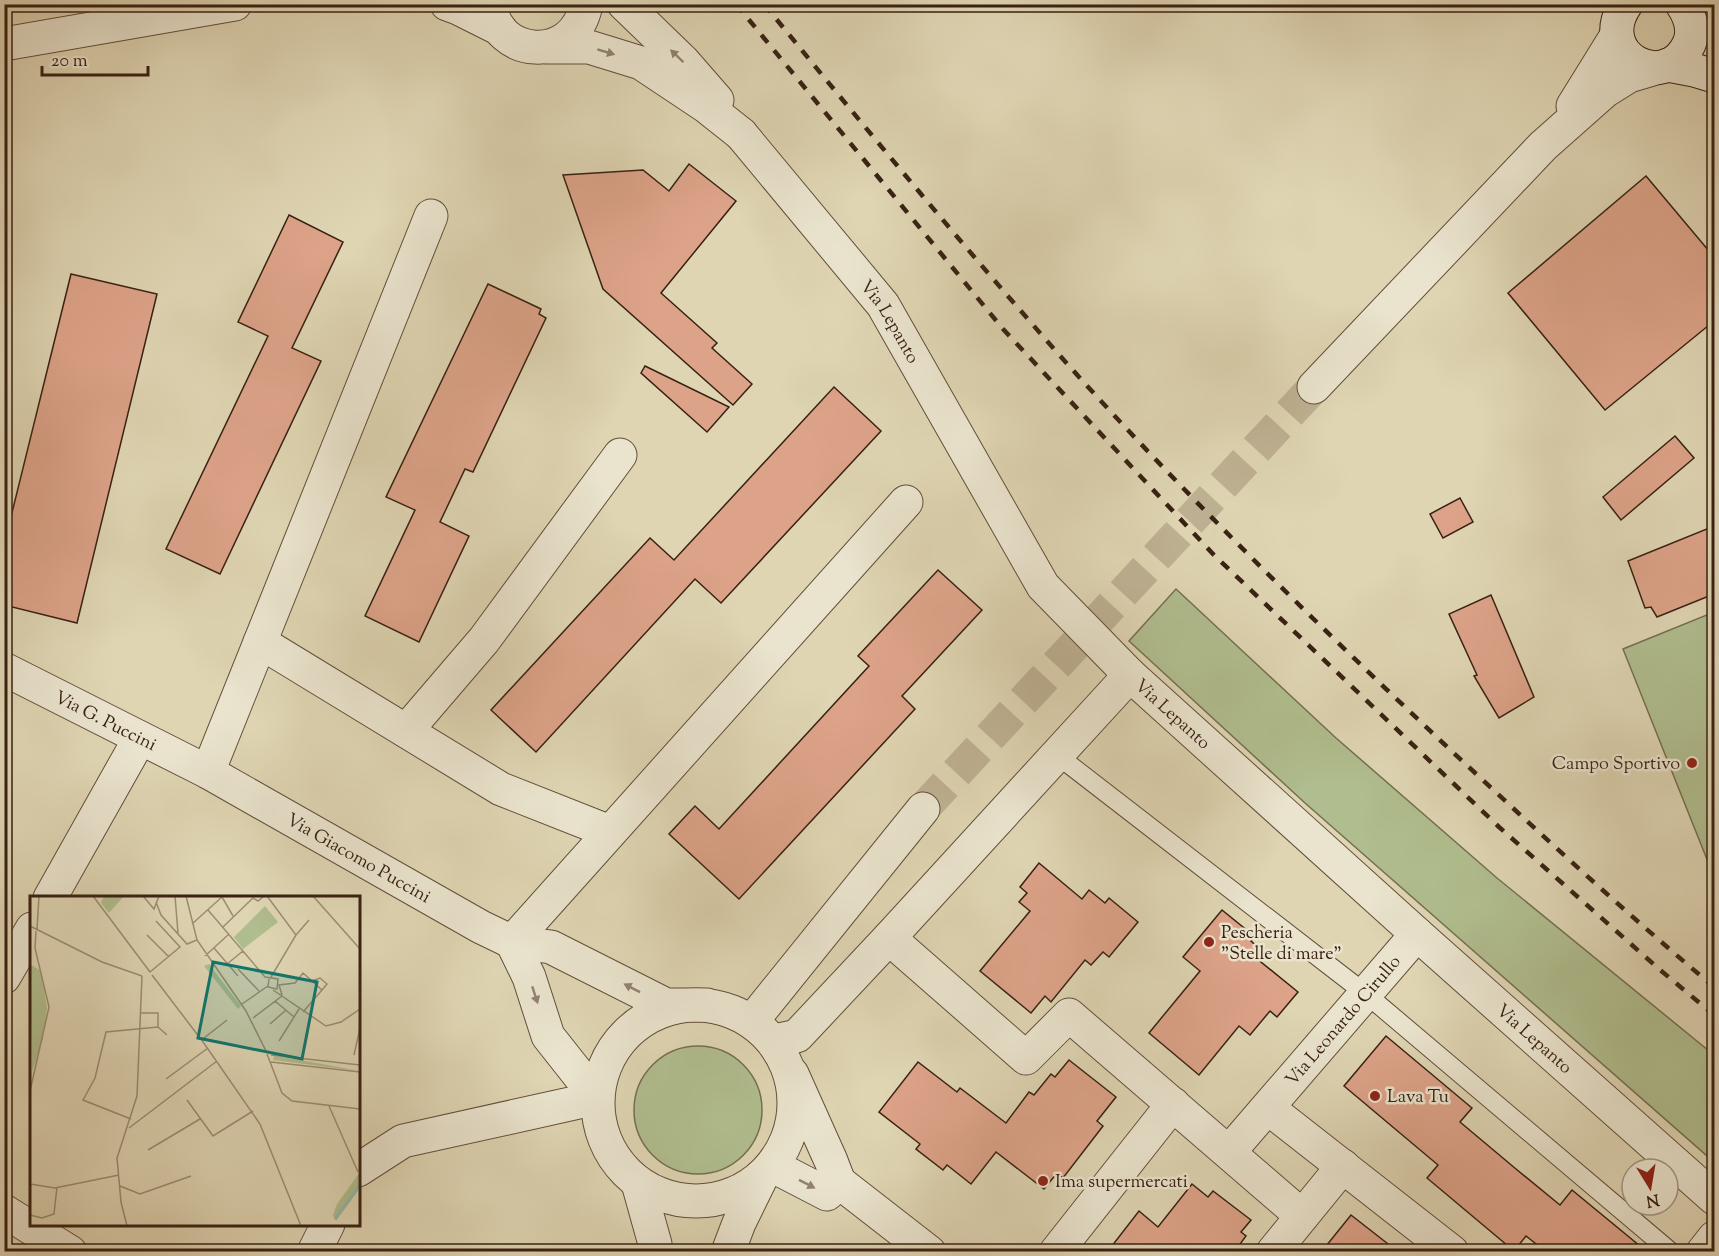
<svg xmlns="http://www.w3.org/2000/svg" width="1719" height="1256" viewBox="0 0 1719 1256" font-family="'Sorts Mill Goudy',serif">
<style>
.green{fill:#b0bd8e;stroke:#746f50;stroke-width:1.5}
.building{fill:#dda389;stroke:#382113;stroke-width:1.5}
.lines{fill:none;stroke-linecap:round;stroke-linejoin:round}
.tertiary-tunnel{stroke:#beb193;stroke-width:33;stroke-dasharray:33 16;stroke-linecap:butt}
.service-casing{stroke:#624e3b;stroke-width:20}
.minor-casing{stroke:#624e3b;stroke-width:35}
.tertiary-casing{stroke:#624e3b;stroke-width:35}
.secondary-casing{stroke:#382113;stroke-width:35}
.service{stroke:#eae4ce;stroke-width:18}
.minor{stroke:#eae4ce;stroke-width:33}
.tertiary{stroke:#eae4ce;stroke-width:33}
.secondary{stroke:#eae4ce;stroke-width:33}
.rail{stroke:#382113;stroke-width:4.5;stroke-dasharray:10 10;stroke-linecap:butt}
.oneway{fill:#918270}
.poi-dot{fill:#8f2418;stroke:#eae4ce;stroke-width:2}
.labels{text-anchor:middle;stroke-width:5;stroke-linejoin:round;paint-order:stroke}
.street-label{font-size:18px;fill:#382113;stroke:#eae4ce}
.poi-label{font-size:18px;fill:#382113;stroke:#eae4ce;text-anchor:start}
.inset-river{fill:none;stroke:#95b9a8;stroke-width:3}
.inset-road{fill:none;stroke:#9c8d73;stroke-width:1.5}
.view{fill:#0f766e;fill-opacity:0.15;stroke:#0f766e;stroke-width:3}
.inset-edge{fill:none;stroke:#382113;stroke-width:3}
</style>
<rect width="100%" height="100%" fill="#dfd5b3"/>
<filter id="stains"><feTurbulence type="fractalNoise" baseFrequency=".00333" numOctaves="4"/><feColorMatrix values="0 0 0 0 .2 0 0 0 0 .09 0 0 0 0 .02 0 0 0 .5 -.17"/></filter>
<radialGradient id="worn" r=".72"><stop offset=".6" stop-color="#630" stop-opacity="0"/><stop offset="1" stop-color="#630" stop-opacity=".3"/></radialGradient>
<g class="green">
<polygon points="1176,589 1336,738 1497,878 1714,1055 1714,1162 1305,803 1129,641"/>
<polygon points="1714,612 1714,877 1623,649"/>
<circle cx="698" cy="1110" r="64"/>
</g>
<g class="building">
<polygon points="689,164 736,201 661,293 717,343 712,348 752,384 733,405 603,289 563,175 643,170 669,191"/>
<polygon points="1646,176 1714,257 1714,321 1605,410 1508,293"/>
<polygon points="289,215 343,242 292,348 321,361 220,574 166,549 268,336 238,322"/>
<polygon points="71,274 157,294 77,623 4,605 4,545"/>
<polygon points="488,284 541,309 539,314 546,318 473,472 465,469 440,522 469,536 419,642 365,616 415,510 386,497"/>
<polygon points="645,366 729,407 707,432 641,373"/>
<polygon points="834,387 881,431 721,603 695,579 536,752 491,710 650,538 674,560"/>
<polygon points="1675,436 1694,458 1621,520 1603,497"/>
<polygon points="1460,498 1473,522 1443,538 1430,514"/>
<polygon points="1714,526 1714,594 1657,617 1651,607 1645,608 1628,561"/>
<polygon points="938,570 982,610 902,696 915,709 739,899 669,834 695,806 719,829 869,666 858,656"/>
<polygon points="1491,595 1534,697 1499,718 1474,676 1477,675 1449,614"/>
<polygon points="1039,863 1082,899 1089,890 1105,903 1109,898 1138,922 1109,957 1103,952 1091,965 1085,960 1051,1002 1045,996 1031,1013 980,971 1030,911 1019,902 1027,893 1020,887"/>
<polygon points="1222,910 1254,936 1251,941 1262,951 1256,958 1298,992 1277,1017 1270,1011 1250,1035 1239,1026 1199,1075 1149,1033 1200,971 1183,957"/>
<polygon points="1386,1036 1472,1108 1460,1122 1516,1169 1560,1205 1572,1190 1646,1251 1545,1251 1526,1236 1514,1251 1427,1178 1438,1165 1344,1086"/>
<polygon points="1069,1060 1116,1097 1097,1121 1103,1126 1063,1178 1057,1173 1044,1189 996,1152 971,1184 947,1165 943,1170 916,1149 920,1144 879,1112 918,1062 957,1092 960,1088 1006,1123 1029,1092 1034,1095 1051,1074 1055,1077"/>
<polygon points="1192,1184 1208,1197 1213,1191 1251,1220 1241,1232 1246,1236 1235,1251 1108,1251 1139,1211 1158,1227"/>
<polygon points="1351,1215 1397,1251 1322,1251"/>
</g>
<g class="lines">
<polyline class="tertiary-tunnel" points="923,809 1314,387"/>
<g class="service-casing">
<polyline id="service" points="1057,755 1366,994 1671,1252"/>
</g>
<g class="minor-casing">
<g id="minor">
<path id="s1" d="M741 134 883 305 1043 586 1130 675 1417 934 1714 1198"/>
<polyline points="260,642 501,789 610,832"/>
<polyline points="406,731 484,640 620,455"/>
<polyline points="208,772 431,216"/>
<polyline points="50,898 140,738"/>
<polyline points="889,938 1026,1058 1069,1015 1302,1216"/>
<polyline points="512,942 906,502"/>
<polyline points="4,977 32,929"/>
<polyline points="792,1074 831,1161 839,1182"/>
<polyline points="1268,1108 1452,1252"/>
<path id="s2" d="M1229 1152 1417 934"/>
<polyline points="773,1166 827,1194 839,1182"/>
<polyline points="358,1170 403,1141 597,1098"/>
<polyline points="839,1182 929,1252"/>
<polyline points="638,1183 655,1244 655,1252"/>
<polyline points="4,1211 70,1252"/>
<polyline points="314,1252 328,1224"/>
<polyline points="728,1252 739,1223 762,1176"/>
<polyline points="1056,1252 1173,1104"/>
<polyline points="1273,1252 1343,1166"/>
<polyline points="1703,1252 1714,1238"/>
</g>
</g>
<g class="tertiary-casing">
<g id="tertiary">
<polyline points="447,4 458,8 500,29"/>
<path d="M491 4C493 57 575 66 586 4"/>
<polyline points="624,4 683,61 717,100"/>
<polyline points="4,44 235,4"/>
<polyline points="548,47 589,47 641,63 707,107 741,134"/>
<polyline points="1573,106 1617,35"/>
<polyline points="1314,387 1543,146 1605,91 1629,76 1656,68"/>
<path id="s3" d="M4 669 208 772 481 927 512 942 551 947 666 1005H707"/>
<polyline points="512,942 529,977 548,1036 597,1098"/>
<circle cx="696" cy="1103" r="98"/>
<polyline points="752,1021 923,809"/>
<polyline points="774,1041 797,1036 889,938 1130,675"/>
</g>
</g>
<g class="secondary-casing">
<g id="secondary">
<path d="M1626 4C1591 55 1666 95 1689 44 1695 30 1690 16 1682 4"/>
<polyline points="1668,65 1694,70 1714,76"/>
</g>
</g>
<use href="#service" class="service"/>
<use href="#minor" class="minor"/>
<use href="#tertiary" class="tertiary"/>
<use href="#secondary" class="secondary"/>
<g class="rail">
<polyline points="736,4 1003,329 1213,554 1499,827 1659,969 1714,1015"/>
<path d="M764 4C867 130 971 256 1079 377 1195 505 1318 625 1443 743 1532 826 1621 909 1714 987"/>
</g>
</g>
<defs><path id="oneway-solid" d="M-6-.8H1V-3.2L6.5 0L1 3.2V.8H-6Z" transform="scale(1.5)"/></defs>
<g class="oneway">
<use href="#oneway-solid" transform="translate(606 52) rotate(17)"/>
<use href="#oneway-solid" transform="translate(677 56) rotate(-136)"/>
<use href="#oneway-solid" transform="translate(632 988) rotate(-153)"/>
<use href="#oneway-solid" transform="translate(535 995) rotate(72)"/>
<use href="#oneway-solid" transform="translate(807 1184) rotate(27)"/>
</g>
<g class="poi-dot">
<circle cx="1692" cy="763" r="6"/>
<circle cx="1209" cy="942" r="6"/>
<circle cx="1375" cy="1096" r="6"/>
<circle cx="1043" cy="1181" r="6"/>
</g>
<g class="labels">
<g class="street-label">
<text dy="6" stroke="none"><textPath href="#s1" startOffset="240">Via Lepanto</textPath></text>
<text dy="6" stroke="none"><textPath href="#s1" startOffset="728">Via Lepanto</textPath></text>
<text dy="6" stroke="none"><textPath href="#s3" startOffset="114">Via G. Puccini</textPath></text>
<text dy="6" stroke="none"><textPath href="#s3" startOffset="402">Via Giacomo Puccini</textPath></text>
<text dy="6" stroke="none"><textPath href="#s2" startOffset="174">Via Leonardo Cirullo</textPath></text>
<text dy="6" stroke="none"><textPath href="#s1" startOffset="1214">Via Lepanto</textPath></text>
</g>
<g class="poi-label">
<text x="1680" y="769" text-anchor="end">Campo Sportivo</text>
<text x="1221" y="938">Pescheria<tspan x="1221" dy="21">"Stelle di mare"</tspan></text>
<text x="1387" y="1102">Lava Tu</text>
<text x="1055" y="1187">Ima supermercati</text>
</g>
</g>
<g transform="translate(30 896)">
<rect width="330" height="330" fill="#dfd5b3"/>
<path d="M74 0H94L79 17 71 7ZM235 10 248 26 213 53 204 41ZM0 68 11 75 17 112 13 143 2 175ZM179 68 211 110 208 113 174 70ZM244 160 259 162 330 175 243 164ZM330 276V292L306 325 303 319 307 308Z" fill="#b0bd8e"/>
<path class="inset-river" d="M305 323 330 289"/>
<path class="inset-road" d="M63 0 120 76M113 0 124 13 129 0M145 0 148 37M156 0 167 44 216 115 237 157M237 0 266 39 241 81M283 0 330 53M192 1 203 20M126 6 131 19 157 48 167 44M178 14 235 81 248 83 247 93 238 91 239 83M162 28 193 0M0 30 72 66 112 80M193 31 223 2 228 5 234 0M7 33 9 0M117 39 139 61M266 39 279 24M184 52 208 80M175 60 199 38M197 68 213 55M208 73 229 95M120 76 150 51 126 25M122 79 170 142M282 85 290 82 297 88 292 94M243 94 296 130 311 126 330 113M252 99 249 89 265 87 273 77 292 94 273 116M245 105 264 121M212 108 238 90M110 117H128V131L137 139M223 122 252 100M240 128 256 114M174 142 197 124M171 143 230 228 271 330M249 145 269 113M237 158 252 197 262 205 330 213M241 159 330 169M324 159 330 132M241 166 330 176M136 183 178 152M0 195 19 111 5 52 6 35M157 204 183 240 223 215M299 210 328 276M101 223 53 204 65 182 76 136 128 131M99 232 187 165M118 254 170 223M0 288 25 292 89 279M90 290 110 298 161 280M0 319 12 322 24 318 27 291M97 330 91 306 87 262 107 200 112 80"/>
<path class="view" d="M183 66 287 86 272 163 168 142Z"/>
<rect width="330" height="330" class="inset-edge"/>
</g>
<rect width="1719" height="1256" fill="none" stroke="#dfd5b3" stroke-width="24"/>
<rect x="6" y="6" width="1707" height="1244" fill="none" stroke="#382113" stroke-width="3"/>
<rect x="12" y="12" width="1695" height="1232" fill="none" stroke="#382113" stroke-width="1.5"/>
<g transform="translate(1650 1187) rotate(169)"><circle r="28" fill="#eae4ce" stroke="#a39683" stroke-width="1.5"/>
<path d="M0-4.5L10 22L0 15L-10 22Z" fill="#8f2418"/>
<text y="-9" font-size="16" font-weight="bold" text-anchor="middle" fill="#382113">N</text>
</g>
<path d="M42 66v9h106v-9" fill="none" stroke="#382113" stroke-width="3"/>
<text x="51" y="66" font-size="18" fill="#382113" stroke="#eae4ce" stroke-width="4.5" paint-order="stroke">20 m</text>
<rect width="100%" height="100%" filter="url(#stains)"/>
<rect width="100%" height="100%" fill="url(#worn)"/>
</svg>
